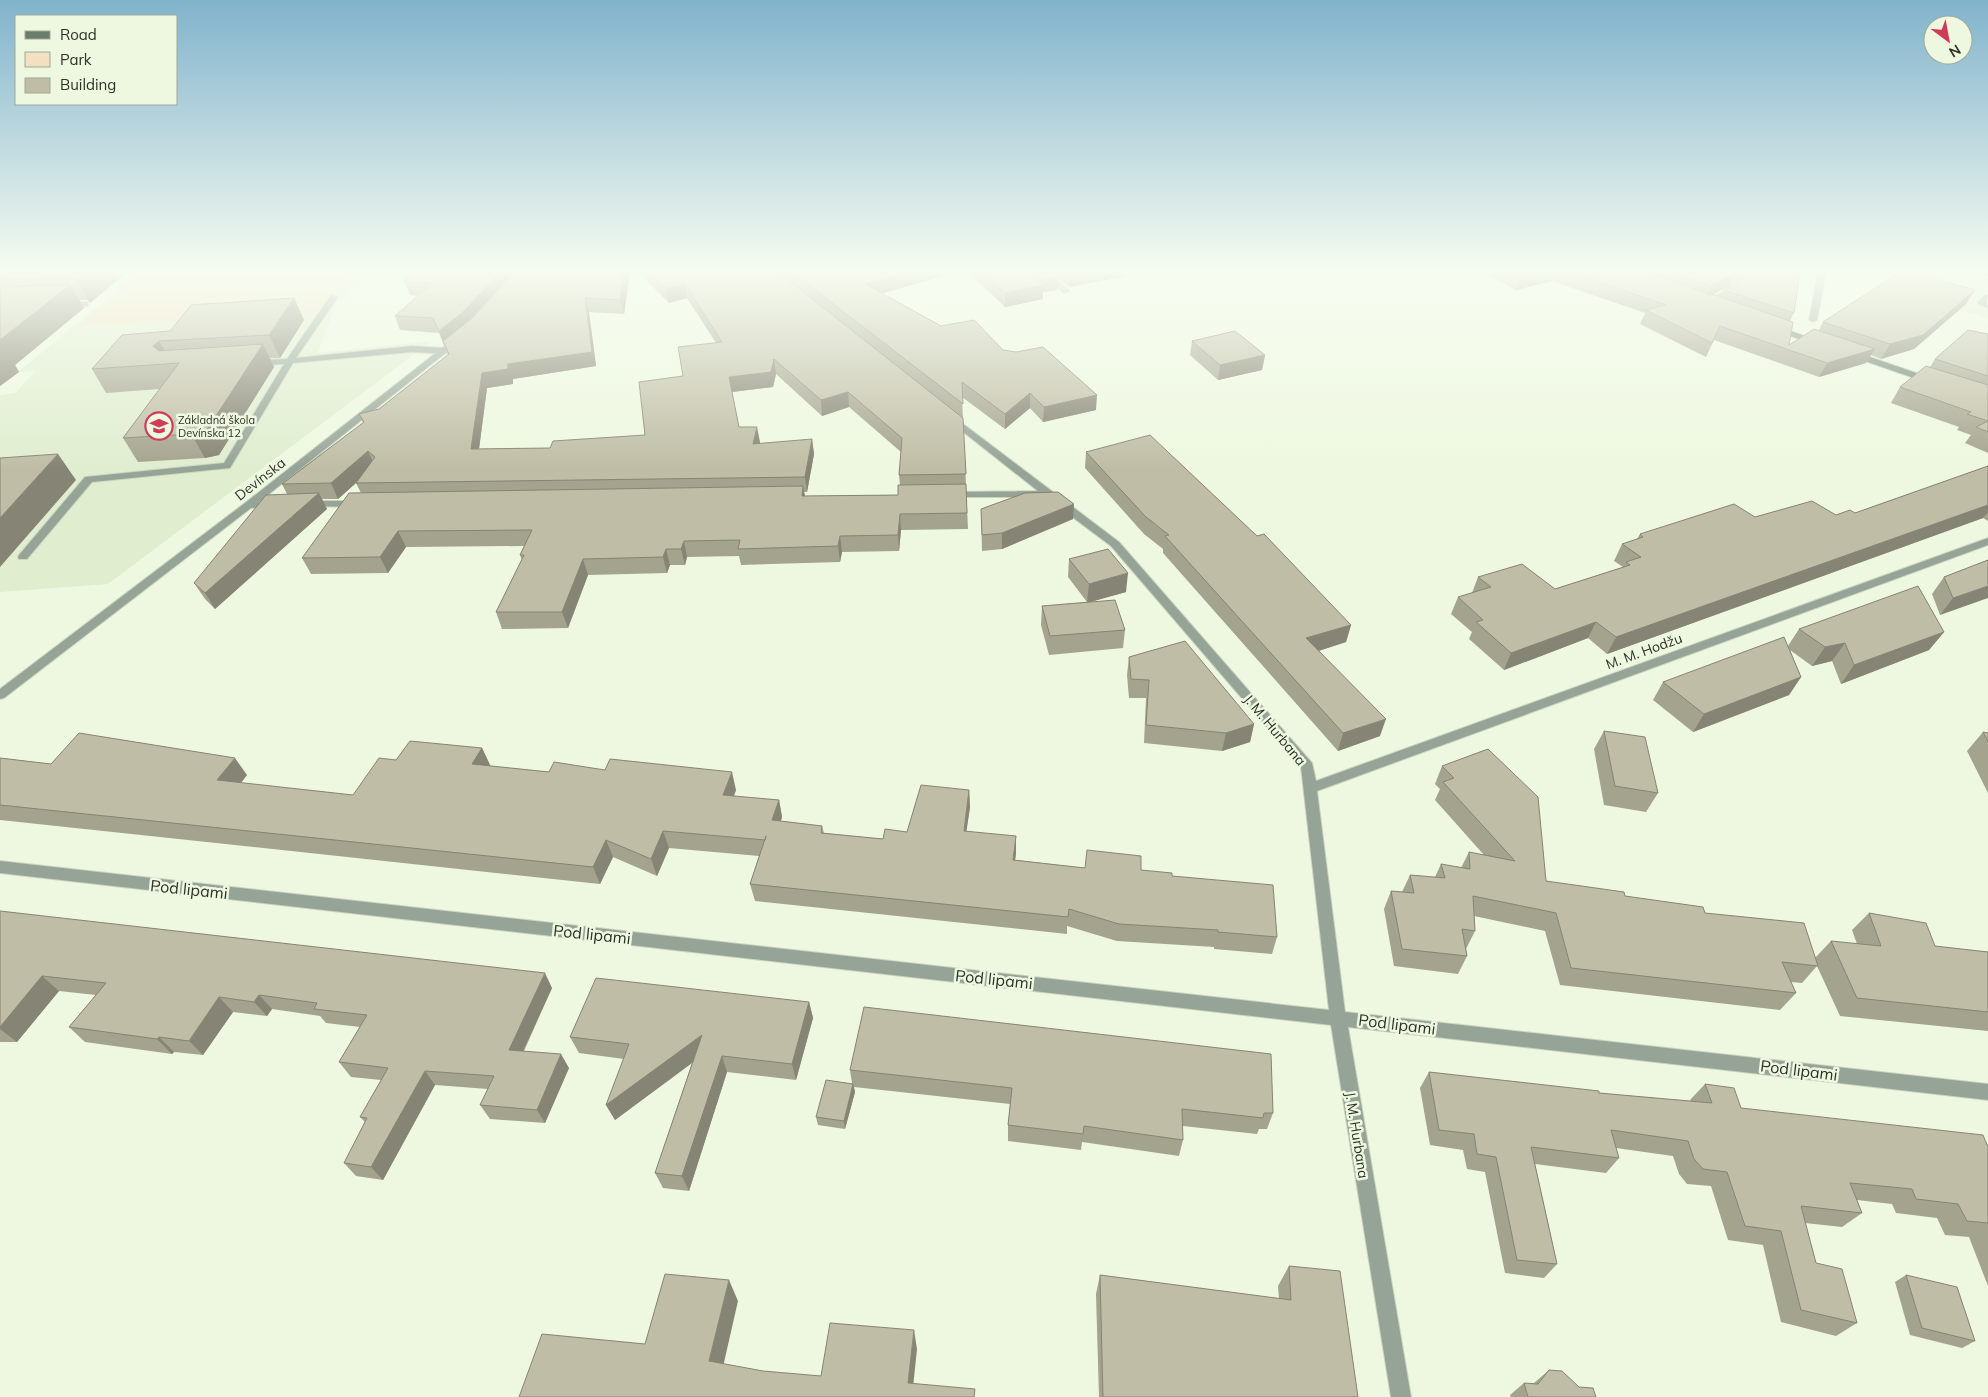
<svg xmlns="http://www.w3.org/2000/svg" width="1988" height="1397" viewBox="0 0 1988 1397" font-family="Mulish,sans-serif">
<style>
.built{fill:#e0edcf}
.green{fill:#f2e0c0}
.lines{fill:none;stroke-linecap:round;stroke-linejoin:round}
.service-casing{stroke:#cbd4bf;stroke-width:2}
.minor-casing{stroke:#cbd4bf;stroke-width:2}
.secondary-casing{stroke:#cbd4bf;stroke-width:2}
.service{fill:#96a497;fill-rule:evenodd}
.minor{fill:#96a497;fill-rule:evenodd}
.secondary{fill:#697d6c;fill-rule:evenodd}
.wall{fill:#a4a38e;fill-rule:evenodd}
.shaded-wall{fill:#868474}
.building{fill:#bfbda5;stroke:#868474}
.labels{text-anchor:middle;stroke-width:5;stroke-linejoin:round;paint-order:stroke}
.far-poi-label{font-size:11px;fill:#2d3128;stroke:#eef8e0;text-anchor:start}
.street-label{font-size:14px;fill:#2d3128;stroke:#eef8e0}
.near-street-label{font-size:16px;fill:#2d3128;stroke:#eef8e0}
</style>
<rect width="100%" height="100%" fill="#eef8e0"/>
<g class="built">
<polygon points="139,272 371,272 334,309 318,353 432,341 108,584 0,592 0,395 15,393 36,371 18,372"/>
<polygon points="1857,272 1988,272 1988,318 1892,289 1898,285"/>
</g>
<polygon class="green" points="141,272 356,272 312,315 80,325"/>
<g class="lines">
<g class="service-casing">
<g id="service">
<polygon points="1737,272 1745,272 1740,289 1708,307 1702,307 1702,303 1733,286"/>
<polygon points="1818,272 1826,272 1817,320 1813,322 1809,320"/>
<polygon points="331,295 338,297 296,358 412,346 445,348 449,351 445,354 412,352 293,363 230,468 92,482 27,559 19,559 18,557 19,555 85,477 224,463 284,364 257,366 253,363 257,360 287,359"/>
<polygon points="1985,295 1988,295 1986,302 1988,308 1977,303"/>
<polygon points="85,302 88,302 88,306 65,307 61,305 65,303"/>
</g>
</g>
<g class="minor-casing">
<g id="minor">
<polygon points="1041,272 1049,272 1070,291 1063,293"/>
<polygon points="456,337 463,339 259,502 279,503 279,507 251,508 4,698 0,699 0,689 245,503"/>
<polygon points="950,414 1119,542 1312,763 1316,781 1988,538 1988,545 1317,791 1345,1012 1988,1084 1988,1100 1348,1027 1411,1397 1391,1397 1331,1025 0,873 0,861 1329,1010 1301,767 1111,546 1043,495 1038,497 946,497 945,495 950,492 1038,491 947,419 947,415"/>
<polygon points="308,501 358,501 363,504 358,507 304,506 304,502"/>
</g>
</g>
<g class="secondary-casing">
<g id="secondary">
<polygon points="1772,326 1778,326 1821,342 1814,344 1772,330"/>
<polygon points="1853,351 1934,379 1935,381 1928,383 1850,356 1849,354"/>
</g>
</g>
<use href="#service" class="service"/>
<use href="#minor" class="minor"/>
<use href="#secondary" class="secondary"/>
</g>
<g class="wall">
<polygon points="0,272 127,272 90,303 88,300 80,300 84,308 15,365 19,372 0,386"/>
<path d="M630 272 624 314 589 312 596 366 513 379V384L487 388 479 449 550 448 645 435 683 376 716 343 687 298 669 303 638 272H957L882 293 941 326 1003 350 1096 410 1043 422 1030 408 1005 429 962 397 968 529 901 530 899 551 842 552 840 562 741 565 739 556 687 557 685 565H670L667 573 588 575 568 628 502 629 496 612 522 560 520 555 524 546 406 547 388 573 311 574 302 558 361 493 356 483 338 499H322L327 509 215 609 205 599 194 583 287 494 282 484 363 423 359 414 379 409 448 355 439 333 400 330 395 316 418 296 410 295 404 281ZM776 374 822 416 849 407 901 452 899 475 900 485 898 495 805 496 804 492H807L814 454 812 439 759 444 760 442 739 427 732 392 773 387Z"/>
<polygon points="968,272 1126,272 1125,276 1069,287 1057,277 1057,290 1043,292 1043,299 1005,307"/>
<polygon points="1483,272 1737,272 1731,285 1712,295 1721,297 1724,290 1745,279 1747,272 1800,272 1794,313 1790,321 1789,345 1819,330 1823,322 1975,290 1966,304 1914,349 1881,359 1871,355 1866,363 1819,377 1714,340 1706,357 1640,324 1645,313 1552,281 1516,290"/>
<polygon points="1974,272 1988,272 1988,276"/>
<polygon points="294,298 304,320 280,358 270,358 274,367 219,455 205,458 138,462 123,438 160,389 106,393 92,369 170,331"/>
<polygon points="1988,334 1988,453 1965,443 1971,435 1957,430 1959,427 1891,403 1900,387 1930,367 1935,359"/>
<polygon points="1192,341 1265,355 1262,370 1218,380 1190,355"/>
<polygon points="1086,452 1351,625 1346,642 1319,651 1380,736 1338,751 1163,553 1163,549 1144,534 1085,468"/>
<polygon points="1988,466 1988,521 1983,518 1607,654 1588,638 1504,670 1469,639 1472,632 1451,614 1458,597 1472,593 1478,577 1555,589 1623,567 1614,561 1622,544 1637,539 1640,534 1755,517 1836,515 1855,513"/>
<polygon points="981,509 1073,519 1002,549 982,551"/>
<polygon points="1069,559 1126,592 1089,602 1125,630 1123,648 1049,655 1041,625 1042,606 1087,602 1068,577"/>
<polygon points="1988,560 1940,615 1932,594 1944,577"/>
<polygon points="1799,629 1944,632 1929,650 1841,684 1832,661 1812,666 1790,650 1801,677 1789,695 1693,732 1653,700 1663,682 1788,646"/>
<polygon points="1129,657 1254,724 1250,742 1222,751 1144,743 1146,698 1129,698 1127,675"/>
<polygon points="1604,731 1658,793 1646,812 1604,805 1594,749"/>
<polygon points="1983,732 1988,733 1988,793 1967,751"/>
<polygon points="482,748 490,765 490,766 736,790 734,796 779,800 782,817 781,821 822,826 824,833 883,839 907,832 969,790 970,807 966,831 1016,853 1015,860 1085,868 1141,870 1172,876 1277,937 1272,954 1214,949 1214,947 1117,941 1067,926 1067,934 755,901 750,884 759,856 669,848 657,876 613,857 600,884 0,820 0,758 51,764 247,775 241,783 353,795 396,760"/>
<polygon points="1488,749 1546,881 1625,896 1705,913 1815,958 1831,941 1857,944 1852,930 1869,913 1935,946 1988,952 1988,1031 1840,1016 1817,966 1802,983 1791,982 1796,993 1780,1010 1560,985 1545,931 1474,916 1475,931 1466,949 1467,956 1458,974 1394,966 1384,909 1391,891 1402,892 1410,875 1435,877 1441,864 1461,868 1469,852 1484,855 1435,800 1440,789 1435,784 1442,766"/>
<polygon points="0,911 552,988 524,1051 569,1068 545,1123 490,1119 480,1105 488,1089 435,1085 383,1180 356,1176 344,1163 365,1122 360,1117 381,1080 351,1077 339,1062 360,1027 326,1023 320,1016 272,1009 267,1016 233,1012 203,1055 174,1052 172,1054 85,1042 69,1027 96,995 59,991 17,1042 0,1042"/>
<polygon points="809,1002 813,1018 796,1080 727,1072 689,1191 663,1188 655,1173 692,1063 615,1120 606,1105 624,1059 579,1053 570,1037"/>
<polygon points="850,1070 1273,1113 1267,1129 1259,1129 1257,1134 1183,1126 1183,1140 1179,1156 1082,1142 1081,1150 1008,1141 1008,1125 1010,1104 854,1087 855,1092 845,1129 818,1125 816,1117 852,1083"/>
<polygon points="1429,1072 1599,1093 1691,1101 1690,1100 1705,1084 1741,1108 1988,1147 1988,1286 1969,1237 1945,1235 1937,1218 1896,1213 1892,1204 1857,1200 1862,1213 1842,1227 1805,1223 1816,1263 1857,1323 1836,1336 1781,1322 1763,1245 1728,1240 1711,1186 1687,1184 1679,1174 1673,1156 1616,1148 1619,1158 1606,1173 1535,1164 1557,1264 1544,1278 1505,1273 1485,1172 1467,1169 1463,1150 1430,1145 1420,1088"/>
<polygon points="1289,1266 1358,1397 1099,1397 1096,1294 1100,1275 1279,1299 1278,1286"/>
<polygon points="1906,1275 1975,1341 1962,1348 1910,1335 1895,1282"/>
<polygon points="1549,1370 1579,1387 1596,1397 1511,1397 1510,1395 1524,1383 1534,1383"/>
</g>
<g class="shaded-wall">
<polygon points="86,272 127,272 90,303 76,280"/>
<polygon points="501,272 518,272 468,327 444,345 439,331"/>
<polygon points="624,272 630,272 624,314 620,300"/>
<polygon points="906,272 957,272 866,298 865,284"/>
<polygon points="1074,272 1126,272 1125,276 1069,287 1069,273"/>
<polygon points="1538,272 1555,272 1552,281 1516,290 1521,277"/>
<polygon points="1736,272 1737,272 1731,285 1705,299 1711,286"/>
<polygon points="1057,276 1057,290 1043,292 1043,299 1005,307 1005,293 1037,280"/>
<polygon points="685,284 687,298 669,303 666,289"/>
<polygon points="70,285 84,308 15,365 19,372 0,386 0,340"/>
<polygon points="1975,290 1966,304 1914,349 1881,359 1890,344"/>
<polygon points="294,298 304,320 280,358 269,335"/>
<polygon points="585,298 589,312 596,366 513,379 513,384 487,388 477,464 471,449 482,373 508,364"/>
<polygon points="159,341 172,364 153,346"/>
<polygon points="263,344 274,367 219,455 205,458 191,434"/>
<polygon points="1875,349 1866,363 1819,377 1827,363"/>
<polygon points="1265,355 1262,370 1218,380 1220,365"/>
<polygon points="774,359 776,374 773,387 732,392 729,377"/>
<polygon points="848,392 849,407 822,416 821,400"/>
<polygon points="1030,393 1030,408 1005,429 1005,414"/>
<polygon points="1097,395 1096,410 1043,422 1044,407"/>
<polygon points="757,427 760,442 756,460 753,444"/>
<polygon points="812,439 814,454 807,492 805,477"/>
<polygon points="368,451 375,466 338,499 331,483"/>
<polygon points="58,454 76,480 0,567 0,518"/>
<polygon points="803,486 806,502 802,496"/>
<polygon points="319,493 327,509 215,609 205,593"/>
<polygon points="1074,504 1073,519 1002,549 1002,533"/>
<polygon points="1988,505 1988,512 1983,518 1607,654 1616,637"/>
<polygon points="900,514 901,530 899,551 898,535"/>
<polygon points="398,531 406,547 388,573 380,557"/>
<polygon points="840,536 842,552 840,562 838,546"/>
<polygon points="684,541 687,557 685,565 681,549"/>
<polygon points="666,549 670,565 667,573 663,557"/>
<polygon points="583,559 588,575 568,628 562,612"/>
<polygon points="1128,573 1126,592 1087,603 1089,584"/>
<polygon points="1988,586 1988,598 1940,615 1953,598"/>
<polygon points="1596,622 1588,638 1504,670 1511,653"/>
<polygon points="1351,625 1346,642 1302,656 1306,638"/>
<polygon points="1944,632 1929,650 1841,684 1854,665"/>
<polygon points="1845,643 1832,661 1812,666 1825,647"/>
<polygon points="1801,677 1789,695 1693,732 1704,714"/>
<polygon points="1386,719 1380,736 1338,751 1343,733"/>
<polygon points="1254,724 1250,742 1222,751 1226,733"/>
<polygon points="482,748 490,765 480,781 472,764"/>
<polygon points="235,758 247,775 229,797 217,780"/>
<polygon points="732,772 736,790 727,812 723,795"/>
<polygon points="969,790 970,807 964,848 964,831"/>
<polygon points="779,800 782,817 775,837 772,820"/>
<polygon points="663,831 669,848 657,876 651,859"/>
<polygon points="1016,836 1016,853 1013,877 1013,860"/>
<polygon points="606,840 613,857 600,884 593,867"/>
<polygon points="545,973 552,988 517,1064 509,1050"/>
<polygon points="42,976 59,991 17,1042 0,1029 0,1027"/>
<polygon points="259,995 272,1009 267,1016 254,1002"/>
<polygon points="219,997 233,1012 203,1055 189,1041"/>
<polygon points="809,1002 813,1018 796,1080 792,1064"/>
<polygon points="702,1035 708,1051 615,1120 606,1105"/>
<polygon points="159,1037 174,1052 172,1054 157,1039"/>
<polygon points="561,1054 569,1068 545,1123 537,1110"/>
<polygon points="722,1056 727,1072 689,1191 682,1176"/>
<polygon points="425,1071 435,1085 383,1180 371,1167"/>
<polygon points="853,1084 855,1092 845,1129 844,1121"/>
<polygon points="729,1280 738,1301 720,1380 709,1361"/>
<polygon points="914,1330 917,1349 912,1397 908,1383"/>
</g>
<g class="building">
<polygon points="0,272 86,272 76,280 74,277 0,280"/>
<polygon points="406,272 501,272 463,312 439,331 433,318 395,316 432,283 404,281"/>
<polygon points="515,272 624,272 620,300 585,298 592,352 508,364 508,369 482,373 471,449 550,448 553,441 645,435 639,382 683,376 678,347 722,342 685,284 666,289 649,272 778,272 963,418 966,474 899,475 902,438 848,392 821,400 774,359 771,372 729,377 739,427 757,427 753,444 812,439 805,477 356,483 375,457 368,451 331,483 282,484 364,422 359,414 379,409 449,354 443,341 471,319"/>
<polygon points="792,272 906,272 865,284 941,326 974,320 1003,350 1016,352 1043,347 1097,395 1044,407 1030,393 1005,414 962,382 963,404"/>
<polygon points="983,272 1054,272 1057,276 1037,280 1044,285 1005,293"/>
<polygon points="1513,272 1538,272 1521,277"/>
<polygon points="1571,272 1647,272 1706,293 1708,295 1715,295 1793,322 1789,345 1814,329 1875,349 1827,363 1720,326 1712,343 1646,310 1666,305"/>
<polygon points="1671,272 1736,272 1711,286"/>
<polygon points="1749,272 1800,272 1794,313 1724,290 1747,277"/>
<polygon points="1900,272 1911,272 1975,290 1923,335 1890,344 1823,322"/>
<polygon points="70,285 0,340 0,287"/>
<polygon points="294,298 269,335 159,341 153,346 159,351 263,344 206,431 191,434 123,438 179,363 92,369 122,335 170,331 191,305"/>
<polygon points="1968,330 1988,334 1988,376 1935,359"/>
<polygon points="1235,331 1265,355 1220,365 1192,341"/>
<polygon points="1926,366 1988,385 1988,421 1967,414 1971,412 1900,387"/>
<polygon points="1988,421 1988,432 1976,427"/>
<polygon points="1150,435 1257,536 1264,534 1351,625 1306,638 1386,719 1343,733 1165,536 1169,535 1146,517 1086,452"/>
<polygon points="58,454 0,518 0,458"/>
<polygon points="1988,466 1988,505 1616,637 1596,622 1511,653 1476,622 1483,620 1458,597 1491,587 1478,577 1522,564 1555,589 1630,565 1626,562 1641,557 1622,544 1643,537 1640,534 1734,504 1755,517 1812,501 1836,515 1850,510 1855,513"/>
<polygon points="966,484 967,513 900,514 898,535 840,536 838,546 738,549 740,540 684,541 681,549 666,549 663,557 583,559 562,612 496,612 524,555 520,555 532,530 398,531 380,557 302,558 349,493 803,486 802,496 898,495 898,485"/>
<polygon points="1058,492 1074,504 1002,533 982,535 981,509 1025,493"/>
<polygon points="319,493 205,593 194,583 266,495"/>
<polygon points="1108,549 1128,573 1089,584 1069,559"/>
<polygon points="1988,560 1988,586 1953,598 1944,577"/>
<polygon points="1918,586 1944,632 1854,665 1845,643 1825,647 1799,629"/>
<polygon points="1115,600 1125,630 1050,636 1042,606"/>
<polygon points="1784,637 1801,677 1704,714 1663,682"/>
<polygon points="1185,641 1254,724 1226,733 1146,725 1149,680 1131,679 1129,657"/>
<polygon points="1604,731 1645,737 1658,793 1615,786"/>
<polygon points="1983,732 1988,733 1988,741"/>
<polygon points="79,733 235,758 217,780 353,795 379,758 396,760 410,741 482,748 472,764 549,772 554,762 605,770 610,759 732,772 723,795 779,800 772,820 822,826 821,833 883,839 885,829 907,832 921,785 969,790 964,831 1016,836 1013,860 1085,868 1087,850 1141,856 1141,870 1172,873 1172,876 1273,885 1277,937 1218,932 1218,930 1119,924 1069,909 1068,917 750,884 766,836 765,840 663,831 651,859 606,840 593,867 0,805 0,758 51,764"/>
<polygon points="1488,749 1538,797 1546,881 1624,892 1625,896 1703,907 1705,913 1804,923 1818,966 1782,962 1796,993 1571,968 1556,913 1473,896 1475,931 1462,929 1467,956 1402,949 1391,891 1414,893 1410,875 1445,878 1441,864 1470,869 1469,852 1515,861 1443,782 1454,778 1442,766"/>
<polygon points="0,911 545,973 509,1050 561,1054 537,1110 480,1105 494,1076 425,1071 371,1167 344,1163 367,1118 360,1117 388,1068 339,1062 367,1015 314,1009 317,1003 259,995 254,1002 219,997 189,1041 159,1037 157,1039 69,1027 106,983 42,976 0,1027"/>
<polygon points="1869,913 1926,923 1935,946 1988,952 1988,1012 1857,998 1831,941 1881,946"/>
<polygon points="596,978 809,1002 792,1064 722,1056 682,1176 655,1173 702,1035 606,1105 629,1044 570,1037"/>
<polygon points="864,1007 1271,1054 1273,1113 1264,1113 1263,1118 1182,1109 1183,1140 1084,1126 1083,1134 1008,1125 1012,1088 850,1070"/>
<polygon points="1429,1072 1599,1091 1599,1093 1712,1103 1705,1084 1734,1088 1741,1108 1983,1135 1988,1147 1988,1223 1967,1221 1958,1204 1916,1199 1912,1189 1850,1183 1862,1213 1801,1206 1816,1263 1842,1269 1857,1323 1801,1310 1781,1231 1745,1226 1727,1172 1703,1169 1694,1159 1688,1141 1611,1130 1619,1158 1531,1147 1557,1264 1517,1260 1496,1157 1477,1154 1474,1134 1439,1130"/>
<polygon points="826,1080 853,1084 844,1121 816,1117"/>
<polygon points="1289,1266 1340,1271 1358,1397 1103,1397 1100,1275 1291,1300"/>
<polygon points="665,1274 729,1280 709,1361 763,1371 821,1376 830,1323 914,1330 908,1383 975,1389 974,1397 519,1397 542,1334 645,1344"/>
<polygon points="1906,1275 1957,1287 1975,1341 1922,1328"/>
<polygon points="1549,1370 1562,1371 1579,1387 1593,1388 1596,1397 1528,1397 1524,1383 1538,1384"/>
</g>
<linearGradient id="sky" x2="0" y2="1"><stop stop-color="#81b3cc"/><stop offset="0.58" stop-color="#f7fcf1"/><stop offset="1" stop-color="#f7fcf1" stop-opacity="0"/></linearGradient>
<rect width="1988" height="468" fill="url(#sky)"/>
<defs>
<g id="school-ring" transform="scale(1.4375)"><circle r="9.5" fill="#eef8e0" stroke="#cd3d56" stroke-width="1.5"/><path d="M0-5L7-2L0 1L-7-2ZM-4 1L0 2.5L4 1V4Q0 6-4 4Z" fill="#cd3d56"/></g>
</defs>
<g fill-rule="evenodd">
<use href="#school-ring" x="159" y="426"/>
</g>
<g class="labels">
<g class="far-poi-label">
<text x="178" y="424">Základná škola<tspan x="178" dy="13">Devínska 12</tspan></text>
</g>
<g class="street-label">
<text transform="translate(260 479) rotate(-38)" y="5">Devínska</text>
<text transform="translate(1644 651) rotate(-20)" y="5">M. M. Hodžu</text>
<text transform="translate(1275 730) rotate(50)" y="5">J. M. Hurbana</text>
<text transform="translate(1357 1135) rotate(81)" y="5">J. M. Hurbana</text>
</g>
<g class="near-street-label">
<text transform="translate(189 889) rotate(6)" y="6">Pod lipami</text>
<text transform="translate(592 934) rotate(6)" y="6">Pod lipami</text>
<text transform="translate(994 979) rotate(6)" y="6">Pod lipami</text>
<text transform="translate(1397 1024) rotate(7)" y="6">Pod lipami</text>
<text transform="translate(1799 1070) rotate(7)" y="6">Pod lipami</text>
</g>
</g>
<rect x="15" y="15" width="162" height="90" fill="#eef8e0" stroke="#a1a896"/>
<rect x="25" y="31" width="25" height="8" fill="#697d6c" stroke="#a1a896"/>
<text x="60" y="40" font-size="15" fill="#2d3128">Road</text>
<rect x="25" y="52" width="25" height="15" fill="#f2e0c0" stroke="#a1a896"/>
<text x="60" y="65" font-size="15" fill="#2d3128">Park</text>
<rect x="25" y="78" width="25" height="15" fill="#bfbda5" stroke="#a1a896"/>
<text x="60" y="90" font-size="15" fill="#2d3128">Building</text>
<g transform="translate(1948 40) rotate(148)"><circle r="24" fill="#eef8e0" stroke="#a1a896"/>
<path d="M0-4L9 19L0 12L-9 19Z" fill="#cd3d56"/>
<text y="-8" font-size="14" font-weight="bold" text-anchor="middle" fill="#2d3128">N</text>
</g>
</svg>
